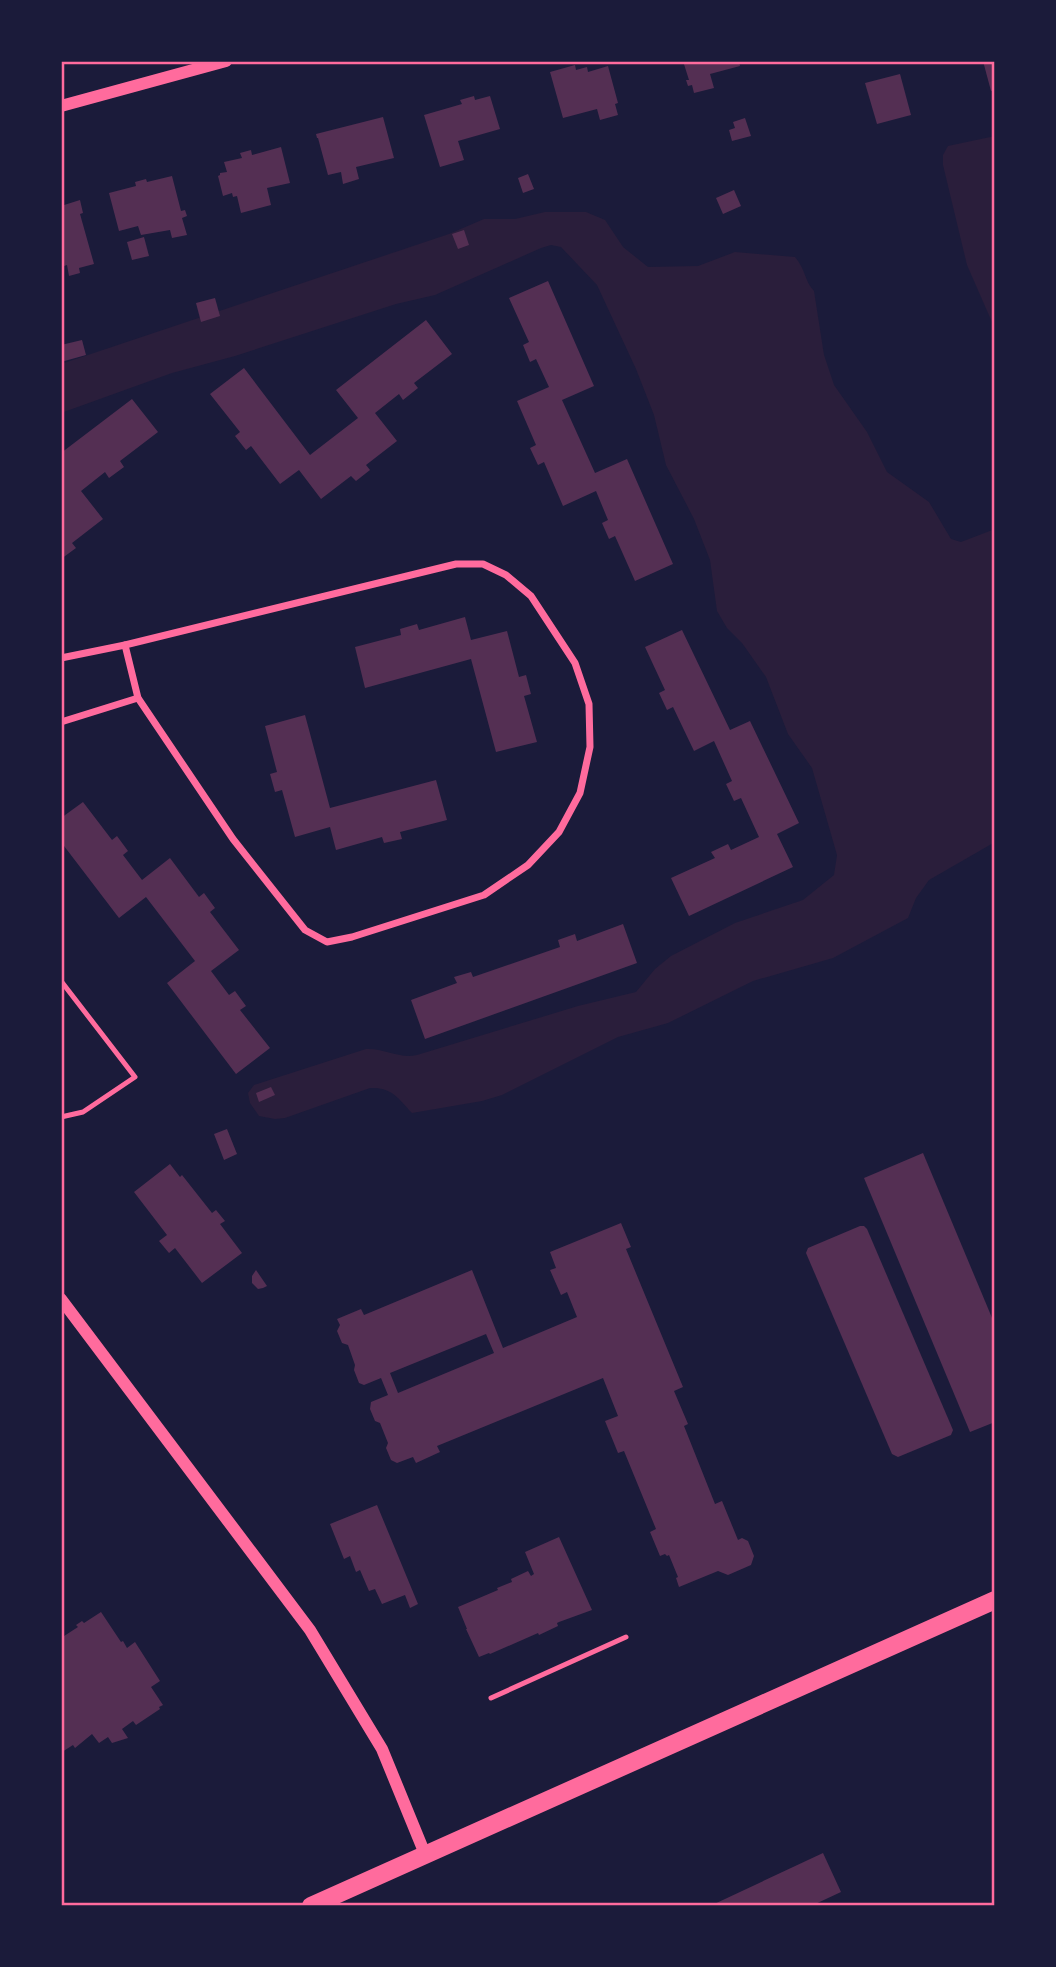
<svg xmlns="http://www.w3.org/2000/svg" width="1056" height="1967" viewBox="0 0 1056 1967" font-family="Quicksand,sans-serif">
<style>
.green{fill:#2a1e3b}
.building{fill:#542f53;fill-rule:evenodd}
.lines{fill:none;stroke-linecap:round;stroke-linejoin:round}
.service{stroke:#ff6b9d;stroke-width:5}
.minor{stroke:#ff6b9d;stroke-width:7}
.tertiary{stroke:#ff6b9d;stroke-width:12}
.primary{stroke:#ff6b9d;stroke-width:18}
.neatline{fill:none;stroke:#ff6b9d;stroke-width:2.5}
</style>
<rect width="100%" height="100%" fill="#1b1b3a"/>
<g class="green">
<polygon points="995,136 995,329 967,265 943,165 943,155 948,146"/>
<path d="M545 212H586L605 220 623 247 648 267 698 266 735 252 795 257C806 270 804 280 814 291L824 355 834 385 867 432 887 472 929 502 951 539 961 542 995 529V842L929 880 916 898 908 918 833 958 753 981 668 1023 618 1037 502 1095 482 1101 412 1113C398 1098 392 1087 370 1088L285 1118 275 1119 259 1116 250 1103 248 1093 254 1085 366 1049C384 1048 399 1059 417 1055L578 1006 636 992 655 969 671 956 735 923 803 900 834 875 837 855 812 768 788 734 766 677 742 643 727 628 717 611 710 560 694 519 666 465 654 415 636 369 597 285 561 247 551 245 541 248 435 295 396 304 235 356 172 373 61 413V364L449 234 484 219H515Z"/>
</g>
<g class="building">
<polygon points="683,61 739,61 740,66 710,74 714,88 694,93 692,85 688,86 686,80 689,80"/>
<polygon points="983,61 995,61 995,90 991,91"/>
<polygon points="575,65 576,70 587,67 588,72 608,66 618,103 615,104 618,115 600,120 597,109 563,118 550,72"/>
<polygon points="900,74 911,115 877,124 865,83"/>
<polygon points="474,96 475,100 490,96 500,129 458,141 464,160 440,167 424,115 462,104 460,100"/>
<polygon points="383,117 394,158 356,167 359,179 343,184 341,172 328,175 318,138 317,138 316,134"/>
<polygon points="745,118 751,136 732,141 729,130 735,128 733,122"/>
<polygon points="281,147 290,183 267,188 271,205 241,213 237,196 233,197 232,193 223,196 218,176 220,175 220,173 227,172 224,162 242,158 240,153 251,150 252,155"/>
<polygon points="528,174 534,189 523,193 518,178"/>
<polygon points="172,176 181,211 185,210 187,216 182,218 187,235 172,238 170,230 141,235 138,226 119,231 109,193 136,186 135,182 146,179 147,182"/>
<polygon points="734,190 741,206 723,214 716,198"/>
<polygon points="80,200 83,213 80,214 94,264 79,268 80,273 69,276 67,265 61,267 61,206"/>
<polygon points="464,230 469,245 458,249 452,234"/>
<polygon points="144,237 149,256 132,260 127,242"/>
<polygon points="548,281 594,386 562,400 595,473 627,459 673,564 635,581 615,536 609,539 602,523 608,520 596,491 563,506 544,462 538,465 530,448 536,445 517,401 549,387 536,359 530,362 523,345 529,342 509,298"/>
<polygon points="215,298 220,316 201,322 196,303"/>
<polygon points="426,320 452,354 414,383 418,388 403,400 399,394 375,413 397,441 366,465 370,470 356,481 351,476 321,499 299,470 280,484 251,446 246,450 235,436 240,432 210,394 244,368 310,455 358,418 336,390"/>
<polygon points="82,340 86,355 61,362 61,345"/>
<polygon points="132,399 158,432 120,461 124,467 109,478 105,472 81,491 103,519 72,543 76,548 61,559 61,499 64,497 61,494 61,453"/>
<polygon points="465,617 471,640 507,631 519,677 526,675 531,694 524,696 537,742 496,752 471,659 365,688 355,647 401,635 400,629 417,624 419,630"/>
<polygon points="682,630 730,730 750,721 799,823 777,834 793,867 689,916 671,878 715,858 711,852 728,844 731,850 759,837 741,798 734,801 726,784 732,781 714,741 694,751 673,707 667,710 659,693 665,690 645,647"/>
<polygon points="305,715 330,808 436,780 447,820 400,832 402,839 384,843 382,837 336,850 330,827 295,837 282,790 275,792 270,774 277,772 265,726"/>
<polygon points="83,802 112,840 117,836 128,851 123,855 142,880 170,858 199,897 204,893 215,908 210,912 239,950 211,971 229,995 235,991 246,1006 240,1010 270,1048 236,1074 167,983 195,961 146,897 119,918 61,842 61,818"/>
<polygon points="623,924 637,963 425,1039 411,1000 457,983 454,977 471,972 473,977 560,947 558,940 575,934 577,941"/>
<polygon points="271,1087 275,1095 259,1102 256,1093"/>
<polygon points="227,1129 237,1154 224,1160 214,1134"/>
<polygon points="923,1153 995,1325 995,1422 970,1432 864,1178"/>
<polygon points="170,1164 180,1177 182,1175 212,1213 216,1210 225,1221 220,1224 242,1253 202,1283 175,1248 169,1253 159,1241 167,1235 134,1192"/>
<path d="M621 1223 631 1247 626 1249 683 1387 674 1391 688 1424 684 1426 715 1504 722 1501 738 1540 742 1538 748 1541 754 1556 751 1565 728 1575 718 1571 679 1587 676 1578 678 1577 669 1555 667 1556 665 1554 660 1556 650 1532 656 1529 624 1451 618 1453 605 1421 618 1416 603 1378 437 1446 440 1452 416 1463 413 1457 397 1463 391 1460 386 1448 388 1443 380 1423 375 1421 370 1409 371 1402 388 1395 381 1378 364 1385 359 1383 354 1370 355 1365 348 1345 342 1343 337 1331 340 1325 337 1319 361 1309 364 1315 472 1270 503 1348 577 1317 567 1292 561 1295 550 1270 556 1268 550 1252ZM486 1334 494 1353 398 1393 390 1373Z"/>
<polygon points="860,1226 864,1226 867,1229 953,1430 951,1435 898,1457 892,1454 806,1253 808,1248"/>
<polygon points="256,1270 267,1286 263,1288 258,1289 252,1283 252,1276"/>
<polygon points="377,1505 418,1604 410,1608 405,1595 382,1604 375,1589 369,1591 360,1570 356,1572 350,1556 344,1559 330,1524"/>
<polygon points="559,1537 592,1610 559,1622 557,1623 558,1626 539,1635 538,1633 490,1654 489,1653 479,1657 466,1629 467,1629 458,1607 498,1590 497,1588 512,1582 511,1579 528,1571 531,1576 534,1574 525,1552"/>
<polygon points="101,1612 121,1642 123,1641 127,1648 135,1642 160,1681 151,1687 163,1705 159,1707 160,1709 136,1725 133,1721 122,1729 128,1738 112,1743 108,1737 99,1743 92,1734 75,1748 73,1745 62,1752 61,1638 78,1627 76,1625 82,1621 84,1623"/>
<polygon points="823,1853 841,1892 811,1906 710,1906"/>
</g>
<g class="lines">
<g class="service">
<polyline points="61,981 135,1077 83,1112 61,1117"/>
<polyline points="491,1698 626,1637"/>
</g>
<g class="minor">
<polygon points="456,564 483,564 506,575 531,596 575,663 589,704 590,747 580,793 559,832 528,865 484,895 352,937 327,942 305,930 233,839 138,698 125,645"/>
<polyline points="61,658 125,645"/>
<polyline points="61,722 138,698"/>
</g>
<g class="tertiary">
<polyline points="61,106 226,61"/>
<polyline points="61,1299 310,1630 382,1749 425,1854"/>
</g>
<polyline class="primary" points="311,1906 995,1600"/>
</g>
<rect width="1056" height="1967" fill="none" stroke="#1b1b3a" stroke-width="126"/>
<rect x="63" y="63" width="930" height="1841" class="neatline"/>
</svg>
